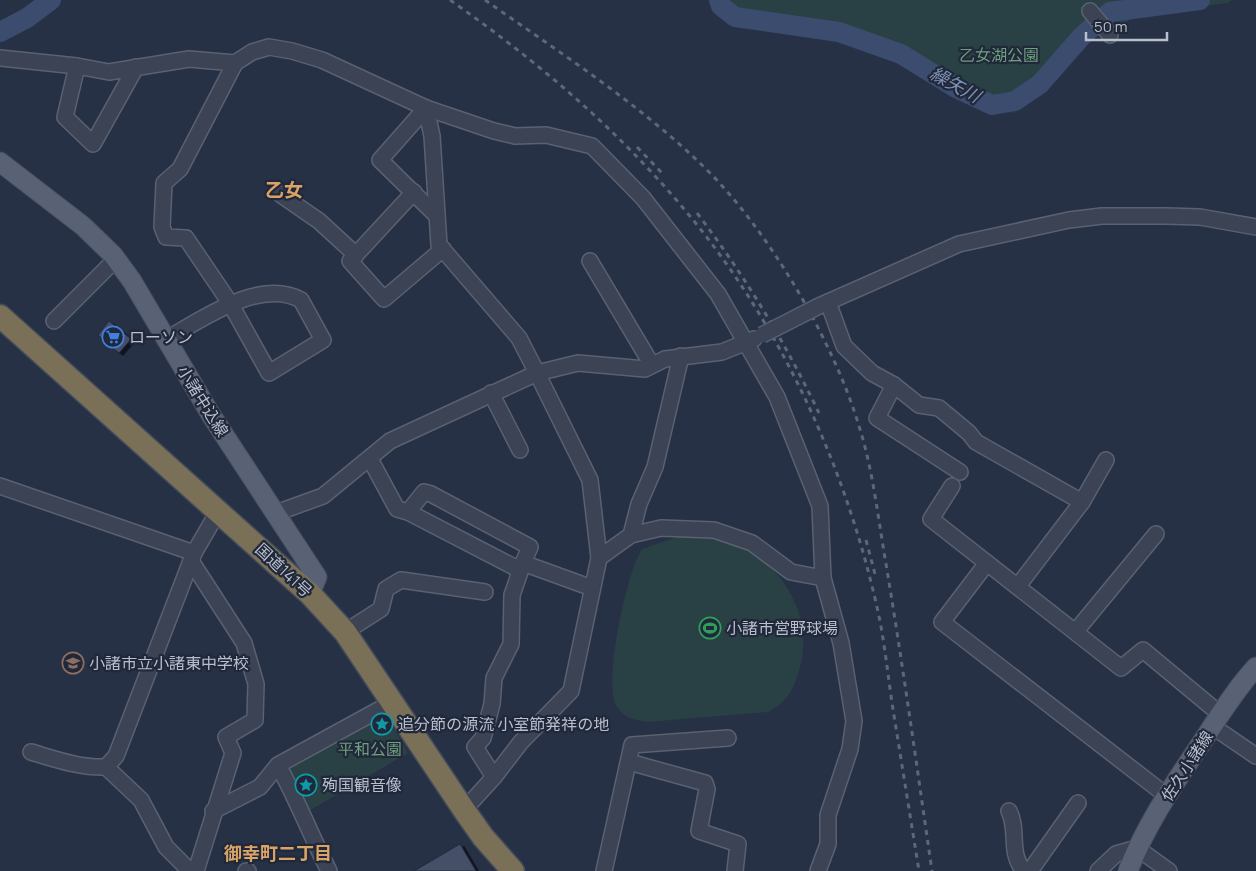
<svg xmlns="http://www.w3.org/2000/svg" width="1256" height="871" viewBox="0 0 1256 871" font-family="Manrope,'Noto Sans JP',sans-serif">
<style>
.green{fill:#294045}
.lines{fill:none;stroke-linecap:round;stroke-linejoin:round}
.river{stroke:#3c4c6e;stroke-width:20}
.building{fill:#455067;stroke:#222a3b;filter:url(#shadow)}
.minor-casing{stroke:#5a6171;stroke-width:18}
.major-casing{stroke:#454c5d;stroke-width:21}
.highway-casing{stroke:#434b5b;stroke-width:25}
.minor{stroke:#3b4354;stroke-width:15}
.major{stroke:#596274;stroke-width:19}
.highway{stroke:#7a7058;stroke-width:22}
.rail{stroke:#5d677b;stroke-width:3;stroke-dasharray:5 5;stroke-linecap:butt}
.minor-bridge-casing{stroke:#5a6171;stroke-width:18;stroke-linecap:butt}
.minor-bridge{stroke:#3b4354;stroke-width:15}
.labels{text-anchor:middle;stroke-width:4.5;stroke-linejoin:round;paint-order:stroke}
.park-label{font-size:16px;fill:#6f9f7e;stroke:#20283a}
.poi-label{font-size:16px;fill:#b9bfcd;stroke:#20283a;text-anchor:start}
.street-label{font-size:16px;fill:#b9bfcd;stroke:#20283a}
.water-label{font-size:18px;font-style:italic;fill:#7f91b5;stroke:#20283a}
.neighbourhood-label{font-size:18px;font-weight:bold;fill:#daa367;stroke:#20283a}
.quarter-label{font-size:19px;font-weight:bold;fill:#daa367;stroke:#20283a}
</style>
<defs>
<filter id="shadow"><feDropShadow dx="4" dy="2.5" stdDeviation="0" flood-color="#0009"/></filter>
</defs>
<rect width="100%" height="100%" fill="#263145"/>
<g class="green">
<polygon points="714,0 1232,0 1228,3 1142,14 1090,40 1042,91 1014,113 986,111 891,58 816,34 739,25 717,14"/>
<path d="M707 536C771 547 818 606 799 671 793 691 787 702 768 712L648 722C634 720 623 718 616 705 603 684 627 570 642 549L677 537Z"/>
<polygon points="385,713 408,753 307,812 300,787 290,769"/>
</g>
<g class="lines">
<g class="river">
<polyline points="719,0 721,6 735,17 839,32 901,54 956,88 992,105 1015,101 1040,84 1082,36 1110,12 1200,0"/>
<polyline points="0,32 27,18 51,0"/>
</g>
</g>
<g class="building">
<polygon points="109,321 131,339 119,353 98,335"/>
<polygon points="460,844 476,871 414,871"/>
</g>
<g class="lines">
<g class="minor-casing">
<g id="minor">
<polyline points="1090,11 1110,35"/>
<polyline points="0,58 77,66 109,72 189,59 235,63"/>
<polyline points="77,66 65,117 93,144 136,67"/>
<polyline points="426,108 432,136 439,245 519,338 537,373 590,480 599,558 571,691 521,742 494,777 464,810"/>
<polyline points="426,108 380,160 437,216"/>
<polyline points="414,192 350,261 384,299 443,249"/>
<polyline points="280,194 319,221 356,255"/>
<polyline points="590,261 652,365"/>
<polyline points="828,302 844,346 872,373 894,385 919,405 939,408 969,433 976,442 1082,502"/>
<polyline points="819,306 959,244 1069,220 1102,216 1166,216 1200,217 1256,227"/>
<polyline points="54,321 116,259"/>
<path d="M165 340C201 320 260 277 301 300L323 340 269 373 230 303 186 238 166 237 162 227 164 183 180 169 235 63 252 52 269 47 292 51 322 60 426 108 494 131 515 136 546 135 592 146 643 198 718 294 777 397 820 506 823 578 841 643 854 721 850 749 828 815V844L818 871"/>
<polyline points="894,385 877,418 960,472"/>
<polyline points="491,393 520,450"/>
<polyline points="370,459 397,509 408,512 424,492 431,494 530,547 523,563 592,588"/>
<polyline points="0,486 194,553"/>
<polyline points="952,486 931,519 1121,668 1143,650 1220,714"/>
<polyline points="408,512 520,570"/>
<polyline points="276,513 323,496 390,441 537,373 578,363 645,369 665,359 722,352 754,339"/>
<polyline points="631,535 639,504 655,467 681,356"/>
<polyline points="599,558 631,535 661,528 714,530 752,543 791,572 823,578"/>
<polyline points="191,561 244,643 256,684 255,720 226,737 233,753 196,871"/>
<polyline points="987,563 942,622 1167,796"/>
<polyline points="1018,586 1082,502 1106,460"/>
<polyline points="1076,631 1156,534"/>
<polyline points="345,632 381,609 386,589 401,580 485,592"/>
<polyline points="1212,726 1256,756"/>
<path d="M31 752C55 759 80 768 106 767L116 756 194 553 219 510"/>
<polyline points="629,762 705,783 707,789 699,831 738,844 735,871"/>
<path d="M278 765C297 799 311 836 329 871"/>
<polyline points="106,767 141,800 166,847 190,871"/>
<polyline points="494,777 475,747 483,738 492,704 494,678 511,644 512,595 523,563"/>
<polyline points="213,811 260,787 278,765 393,702"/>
<path d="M1009 811C1019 830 1008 853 1024 871"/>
<polyline points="246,871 248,871"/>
<polyline points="604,871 632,745 728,738"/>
<polyline points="1030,871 1078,803"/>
<polyline points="1098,871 1116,854 1137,848 1169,871"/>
</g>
</g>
<g class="major-casing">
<g id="major">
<polyline points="0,162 83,226 113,255 132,281 211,415 317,577 310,594"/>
<path d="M1128 871C1145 827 1170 790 1196 751 1215 723 1233 692 1256 667"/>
</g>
</g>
<g class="highway-casing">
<polyline id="highway" points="0,316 310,594 345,632 464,810 483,837 513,871"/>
</g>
<use href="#minor" class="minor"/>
<use href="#major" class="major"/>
<use href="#highway" class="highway"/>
<g class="rail">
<path d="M450 0C537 61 616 128 684 209 782 325 849 473 880 621 885 648 888 675 892 703 901 759 910 815 919 871"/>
<path d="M485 0C559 52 638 103 703 166 768 229 833 340 859 426 873 470 878 518 886 564 903 666 917 768 932 871"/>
<polyline points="637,147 663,174"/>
<path d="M697 213C745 276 785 342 819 413"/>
<polyline points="866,540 875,574"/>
</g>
<g class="minor-bridge-casing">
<polyline id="minor-bridge" points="762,335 819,306"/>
</g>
<use href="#minor-bridge" class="minor-bridge"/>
</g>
<defs>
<g id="supermarket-ring" transform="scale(1.125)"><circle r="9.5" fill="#20283a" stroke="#3f7fe0" stroke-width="1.5"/><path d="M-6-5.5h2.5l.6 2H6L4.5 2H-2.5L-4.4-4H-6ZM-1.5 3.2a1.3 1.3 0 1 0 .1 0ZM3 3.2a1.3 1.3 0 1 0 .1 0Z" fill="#3f7fe0"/></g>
<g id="stadium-ring" transform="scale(1.125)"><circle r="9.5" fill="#20283a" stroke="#2e9e5b" stroke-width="1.5"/><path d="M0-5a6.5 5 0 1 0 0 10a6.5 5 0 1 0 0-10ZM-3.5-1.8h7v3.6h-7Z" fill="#2e9e5b"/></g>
<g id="school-ring" transform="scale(1.125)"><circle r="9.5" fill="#20283a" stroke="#8d6e63" stroke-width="1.5"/><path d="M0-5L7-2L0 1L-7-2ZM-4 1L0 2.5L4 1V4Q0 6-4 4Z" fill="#8d6e63"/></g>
<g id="sight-ring" transform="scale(1.125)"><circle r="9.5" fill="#20283a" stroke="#0f9aa8" stroke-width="1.5"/><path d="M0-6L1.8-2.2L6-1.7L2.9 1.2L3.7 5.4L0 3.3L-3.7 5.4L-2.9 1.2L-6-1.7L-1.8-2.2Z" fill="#0f9aa8"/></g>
</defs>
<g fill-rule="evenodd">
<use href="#supermarket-ring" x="113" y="337"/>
<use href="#stadium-ring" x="710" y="628"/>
<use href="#school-ring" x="73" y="663"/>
<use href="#sight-ring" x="382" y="724"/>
<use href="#sight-ring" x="306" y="785"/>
</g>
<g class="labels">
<g class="park-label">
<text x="999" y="61">乙女湖公園</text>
<text x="370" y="755">平和公園</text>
</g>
<g class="poi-label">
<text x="129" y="343">ローソン</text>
<text x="726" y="634">小諸市営野球場</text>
<text x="89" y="669">小諸市立小諸東中学校</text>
<text x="398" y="730">追分節の源流 小室節発祥の地</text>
<text x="322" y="791">殉国観音像</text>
</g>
<g class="street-label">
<text transform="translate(203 401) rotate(58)" y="6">小諸中込線</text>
<text transform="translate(284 570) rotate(43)" y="6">国道141号</text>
<text transform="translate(1187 766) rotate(-57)" y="6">佐久小諸線</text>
</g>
<g class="water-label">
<text transform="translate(955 85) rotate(29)" y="6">繰矢川</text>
</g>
<g class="neighbourhood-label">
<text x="278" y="860">御幸町二丁目</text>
</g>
<g class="quarter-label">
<text x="284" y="197">乙女</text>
</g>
</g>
<path d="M1086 32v8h81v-8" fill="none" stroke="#b9bfcd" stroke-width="2.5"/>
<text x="1094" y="32" font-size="15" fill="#b9bfcd" stroke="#20283a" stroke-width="4" paint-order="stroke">50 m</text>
</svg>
